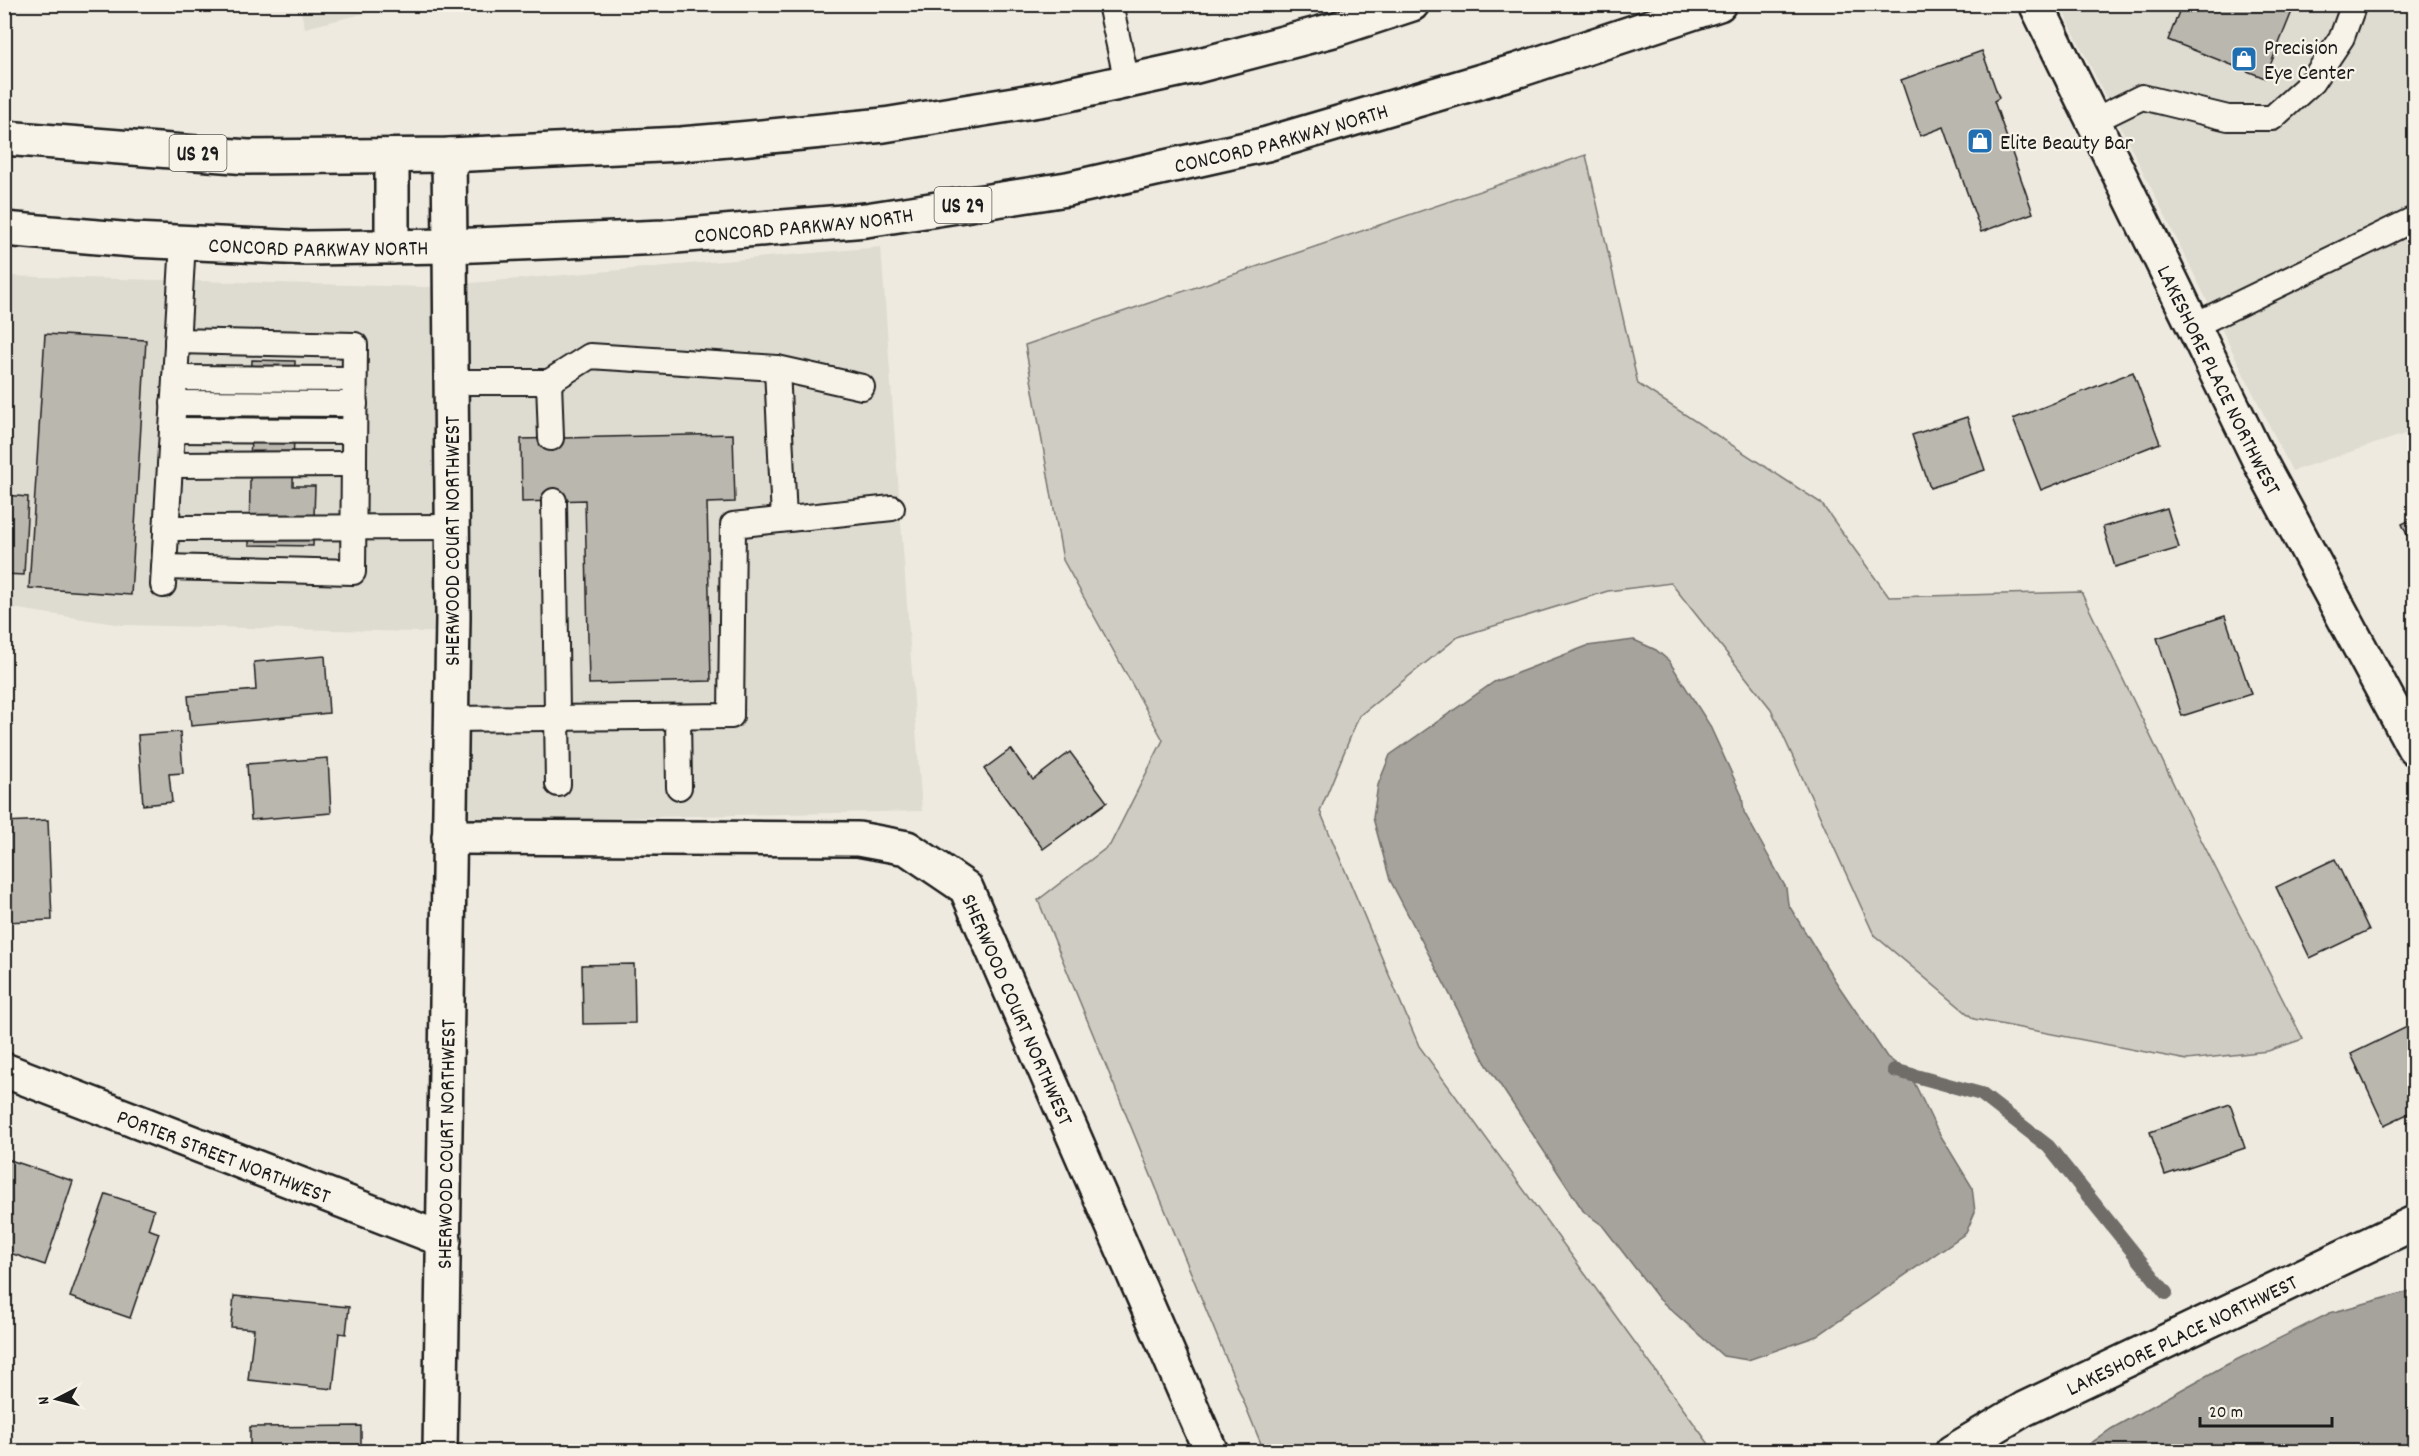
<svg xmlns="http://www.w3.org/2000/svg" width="2419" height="1456" viewBox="0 0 2419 1456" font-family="Dekko,sans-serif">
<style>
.built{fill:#dedbd1}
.green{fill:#cfccc3;stroke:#767470;stroke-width:1.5}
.water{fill:#a6a39d;stroke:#6f6d69;stroke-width:1.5}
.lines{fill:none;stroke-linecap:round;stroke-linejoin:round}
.stream{stroke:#6f6d69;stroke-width:14}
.building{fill:#bab7af;stroke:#1c1c1c;stroke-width:1.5}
.service-casing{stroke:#1c1c1c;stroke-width:28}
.minor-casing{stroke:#1c1c1c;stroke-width:38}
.trunk-casing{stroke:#1c1c1c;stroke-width:38}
.service{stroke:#f7f3e8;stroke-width:24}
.minor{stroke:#f7f3e8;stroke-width:33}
.trunk{stroke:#f7f3e8;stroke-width:33}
.labels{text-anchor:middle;stroke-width:4.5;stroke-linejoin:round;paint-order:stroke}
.shield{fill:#f7f3e8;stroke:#5e5c59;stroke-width:1.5}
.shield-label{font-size:21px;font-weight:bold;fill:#1c1c1c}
.poi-label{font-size:22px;fill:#1c1c1c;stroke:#f7f3e8;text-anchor:start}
.street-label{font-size:22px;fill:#1c1c1c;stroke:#f7f3e8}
</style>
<rect width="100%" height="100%" fill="#eeeae0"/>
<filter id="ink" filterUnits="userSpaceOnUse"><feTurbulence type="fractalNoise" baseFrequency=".0167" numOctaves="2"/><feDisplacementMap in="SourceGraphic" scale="12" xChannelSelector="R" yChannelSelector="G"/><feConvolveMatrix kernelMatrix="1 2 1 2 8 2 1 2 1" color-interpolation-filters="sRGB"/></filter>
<g filter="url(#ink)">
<g class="built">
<polygon points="299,4 399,4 399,5 305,28"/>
<polygon points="2060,5 2414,5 2414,431 2292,471"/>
<polygon points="881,247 922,811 464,821 463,633 122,625 5,607 5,276 427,287"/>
</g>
<polygon class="green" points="1586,155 1638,384 1821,503 1889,597 2081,592 2190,818 2303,1039 2268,1051 2187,1060 1974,1019 1874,935 1771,709 1671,583 1608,591 1458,637 1359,716 1320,811 1419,1046 1714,1451 1264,1451 1038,900 1110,845 1163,740 1063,560 1025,345"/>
<g class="water">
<polygon points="1634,640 1656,650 1669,661 1709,724 1742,796 1744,812 1786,888 1788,904 1834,979 1887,1057 1910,1074 1936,1128 1972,1187 1975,1212 1966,1233 1817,1336 1748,1360 1723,1356 1659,1299 1602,1225 1584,1212 1485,1062 1390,880 1373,818 1378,785 1390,755 1494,682 1587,646"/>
<polygon points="2414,1290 2414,1451 2080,1451 2111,1429 2224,1366 2330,1313"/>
</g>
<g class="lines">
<polyline class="stream" points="1894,1070 1981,1094 2048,1146 2166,1293"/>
</g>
<g class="building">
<polygon points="2182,4 2295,4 2265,78 2168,40"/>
<polygon points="1982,51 1999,98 1994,101 2033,213 1981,232 1944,127 1920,136 1901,80"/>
<polygon points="45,334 146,340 131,595 29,588"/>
<polygon points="252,360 295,361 293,486 315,486 313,546 249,545"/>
<polygon points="2133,372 2160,443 2041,490 2013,419"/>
<polygon points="1967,417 1985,470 1930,488 1912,435"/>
<polygon points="733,434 735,502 707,503 711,681 589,684 585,500 522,502 521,439"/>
<polygon points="4,495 28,497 24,575 4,574"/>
<polygon points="2167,508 2179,548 2115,567 2103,527"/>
<polygon points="2414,518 2414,550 2402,524"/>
<polygon points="2225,616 2251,694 2182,716 2157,638"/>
<polygon points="325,656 329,713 191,726 188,696 256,690 254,662"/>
<polygon points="180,732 183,773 169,774 172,802 143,805 138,735"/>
<polygon points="1011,749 1033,780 1070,752 1107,802 1043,849 984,769"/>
<polygon points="328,758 331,813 251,820 247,764"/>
<polygon points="48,820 52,920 4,922 4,822"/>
<polygon points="2335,859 2369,930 2310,958 2276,887"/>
<polygon points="634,964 635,1023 583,1024 582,965"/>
<polygon points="2409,1026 2414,1038 2414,1111 2384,1125 2351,1054"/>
<polygon points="2230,1104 2245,1148 2165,1175 2150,1132"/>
<polygon points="4,1158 73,1181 45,1265 4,1251"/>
<polygon points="106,1194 154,1210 148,1229 159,1233 130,1318 70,1297"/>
<polygon points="234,1296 349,1307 346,1334 339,1333 333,1389 248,1380 254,1329 231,1327"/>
<polygon points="361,1426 361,1452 250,1452 250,1427"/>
</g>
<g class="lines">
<g class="service-casing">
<g id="service">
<polyline points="1110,4 1127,82"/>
<polyline points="2093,121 2142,97 2228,118 2272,118 2312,82 2342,37 2354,4"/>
<polyline points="2193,326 2414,219"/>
<polyline points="777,368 784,519"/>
<polyline points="175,378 354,379"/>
<polyline points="451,382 549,382 590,356 777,368 862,387"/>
<polyline points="549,382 551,438"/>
<polyline points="173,403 355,404"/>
<polyline points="172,430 354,431"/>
<polyline points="170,465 354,464"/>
<polyline points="554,501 558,784"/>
<polyline points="166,528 452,527"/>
<polyline points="164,567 353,572 355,345 177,341"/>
<polyline points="163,585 183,242"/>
<polyline points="678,717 679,787"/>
<polyline points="451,719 731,716 733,525 892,508"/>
</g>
</g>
<g class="minor-casing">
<g id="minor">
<path id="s1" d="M2036 4 2260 462 2414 748"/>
<path id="s2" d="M449 837 858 839 907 848 966 888 1211 1452"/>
<path id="s3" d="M4 1070 444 1240"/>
<path id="s4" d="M440 1452 453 617 450 246"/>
<path id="s5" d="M1952 1452 2024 1409 2414 1223"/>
</g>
</g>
<g class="trunk-casing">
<g id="trunk">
<polyline points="4,138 248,157 449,155 681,144 740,139 884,125 1051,98 1192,67 1333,30 1412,4"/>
<polyline points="449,155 450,246"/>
<polyline points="392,156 392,247"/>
<path id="s6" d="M4 229 133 240 306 248 450 246 664 237 866 220 1067 189 1267 144 1519 70 1719 4"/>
</g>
</g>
<use href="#service" class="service"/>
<use href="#minor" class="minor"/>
<use href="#trunk" class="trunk"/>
</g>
</g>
<defs>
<g id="shop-square" transform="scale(1.35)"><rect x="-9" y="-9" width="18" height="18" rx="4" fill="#1f6fb2" stroke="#f7f3e8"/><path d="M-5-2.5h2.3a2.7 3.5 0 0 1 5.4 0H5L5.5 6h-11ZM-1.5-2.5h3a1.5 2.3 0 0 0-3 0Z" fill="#fff"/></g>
</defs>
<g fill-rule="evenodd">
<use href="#shop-square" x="2244" y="59"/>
<use href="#shop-square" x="1980" y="141"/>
</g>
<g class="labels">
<g class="shield">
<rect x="169.5" y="135" width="57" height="36" rx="4.5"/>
<rect x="934.5" y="187" width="57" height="36" rx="4.5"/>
</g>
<g class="shield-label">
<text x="198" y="160">US 29</text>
<text x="963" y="212">US 29</text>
</g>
<g class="poi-label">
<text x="2264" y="54">Precision<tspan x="2264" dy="25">Eye Center</tspan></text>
<text x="2000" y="149">Elite Beauty Bar</text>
</g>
<g class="street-label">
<text dy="8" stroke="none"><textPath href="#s6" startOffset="1287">CONCORD PARKWAY NORTH</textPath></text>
<text dy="8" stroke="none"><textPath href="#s6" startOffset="801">CONCORD PARKWAY NORTH</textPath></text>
<text dy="8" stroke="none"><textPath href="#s6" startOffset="315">CONCORD PARKWAY NORTH</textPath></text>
<text dy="8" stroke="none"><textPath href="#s1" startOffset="418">LAKESHORE PLACE NORTHWEST</textPath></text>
<text transform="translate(451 541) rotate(-90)" y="8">SHERWOOD COURT NORTHWEST</text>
<text dy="8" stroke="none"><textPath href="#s2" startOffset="662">SHERWOOD COURT NORTHWEST</textPath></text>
<text dy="8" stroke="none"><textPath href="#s4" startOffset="308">SHERWOOD COURT NORTHWEST</textPath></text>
<text dy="8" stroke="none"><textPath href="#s3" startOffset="236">PORTER STREET NORTHWEST</textPath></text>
<text dy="8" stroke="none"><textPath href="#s5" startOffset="258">LAKESHORE PLACE NORTHWEST</textPath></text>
</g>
</g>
<rect width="2419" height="1456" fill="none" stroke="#f7f3e8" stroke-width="24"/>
<rect x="12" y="12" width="2395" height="1432" fill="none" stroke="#1c1c1c" stroke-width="2" filter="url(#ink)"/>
<g transform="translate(57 1399) rotate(263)" stroke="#f7f3e8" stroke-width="4.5" paint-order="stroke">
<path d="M0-4.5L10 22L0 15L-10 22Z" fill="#1c1c1c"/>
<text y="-9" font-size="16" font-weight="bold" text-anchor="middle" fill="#1c1c1c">N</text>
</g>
<path d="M2200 1417v9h132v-9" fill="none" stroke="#1c1c1c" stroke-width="3"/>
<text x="2209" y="1417" font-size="18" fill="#1c1c1c" stroke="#f7f3e8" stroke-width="4.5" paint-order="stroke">20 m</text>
</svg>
